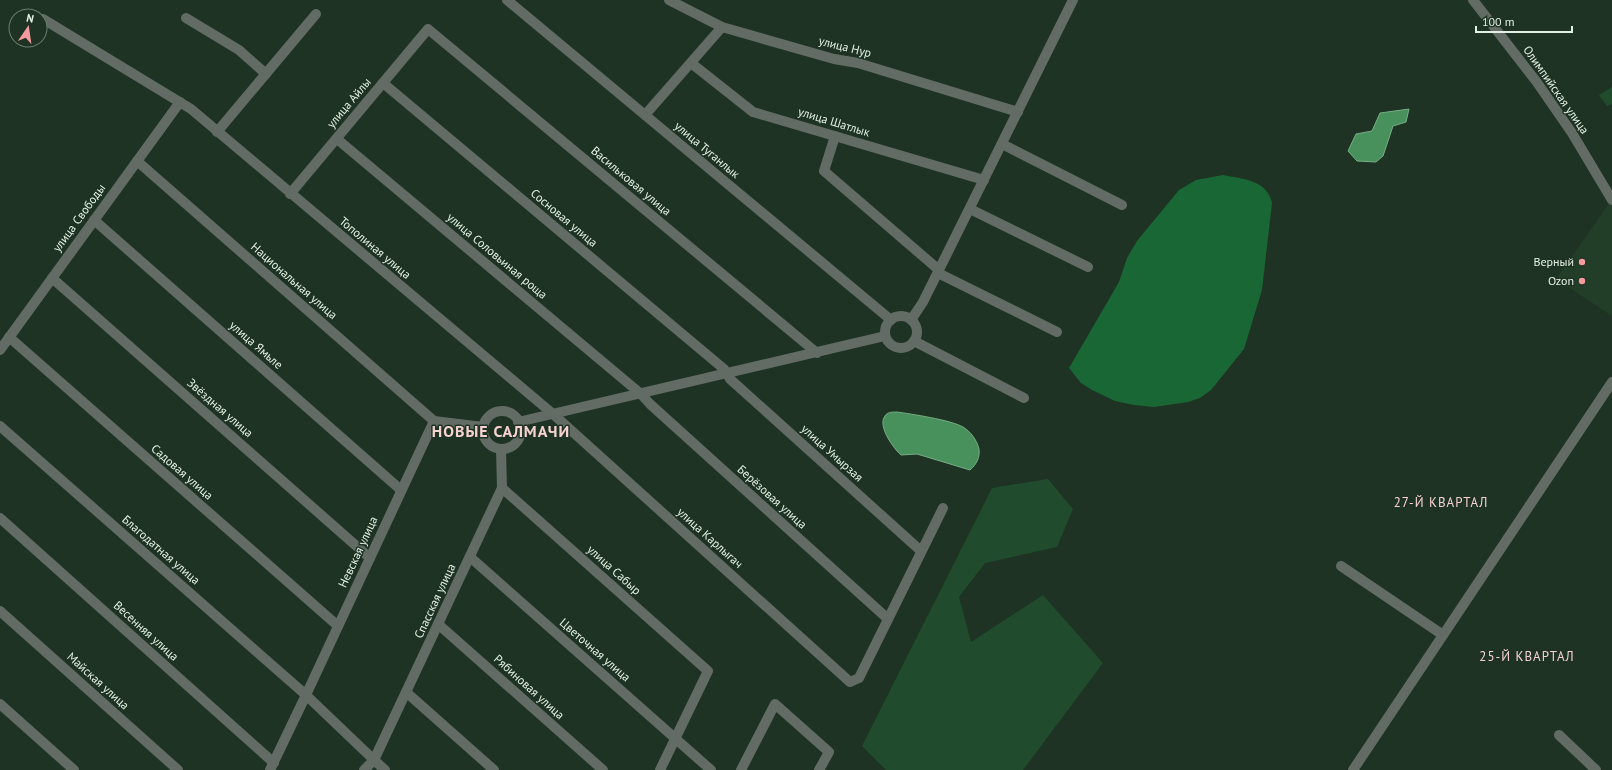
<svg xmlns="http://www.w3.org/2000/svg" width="1612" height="770" viewBox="0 0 1612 770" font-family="'PT Sans',sans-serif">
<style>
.built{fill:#223e29}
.green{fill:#204c2d}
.forest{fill:#1a6736}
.water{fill:#48915c;stroke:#76ae85}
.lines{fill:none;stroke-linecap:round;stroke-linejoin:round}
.minor{stroke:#626c64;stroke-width:10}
.poi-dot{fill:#f59b9d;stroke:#1e3323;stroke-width:1.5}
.labels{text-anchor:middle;stroke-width:3;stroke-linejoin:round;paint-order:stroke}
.street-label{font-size:12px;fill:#e3f0e5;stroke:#1e3323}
.poi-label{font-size:12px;fill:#e3f0e5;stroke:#1e3323;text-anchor:end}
.neighbourhood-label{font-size:13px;letter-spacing:1px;fill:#f6d2d2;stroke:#1e3323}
.district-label{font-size:16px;font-weight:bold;letter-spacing:1px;fill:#f6d2d2;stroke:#1e3323}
</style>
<rect width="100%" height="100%" fill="#1e3323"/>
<polygon class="built" points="1610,202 1612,205 1612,316 1556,279"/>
<g class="green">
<polygon points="1612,87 1612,104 1607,106 1599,95"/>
<polygon points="1048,479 1073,509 1057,547 985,563 959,597 971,642 1043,595 1103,663 1023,770 886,770 862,746 992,488"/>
</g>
<path class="forest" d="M1223 175C1243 179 1267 180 1272 203L1262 290 1244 349 1211 390 1200 398 1188 402 1154 407 1134 405 1115 401 1092 390 1081 383 1069 368 1119 282 1127 258 1137 241 1179 190 1196 180Z"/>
<g class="water">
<polygon points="1409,109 1406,122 1393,126 1383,156 1376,162 1357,161 1348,151 1356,134 1372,131 1380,113"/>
<path d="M897 412C911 414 951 420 963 427 970 431 977 440 979 449 980 457 977 464 970 470L917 454 901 455C894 449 877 426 885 416 887 412 893 412 897 412Z"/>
</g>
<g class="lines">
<g class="minor">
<polyline points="507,0 891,320"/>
<polyline points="669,0 722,27 834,59 858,63 1018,112"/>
<polyline points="1473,0 1536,81 1572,133 1612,200"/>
<polyline points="186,18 239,50 266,74"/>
<polyline points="43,19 191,109 553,414 850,682 859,678 943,508"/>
<polyline points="691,63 753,112 984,180"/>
<polyline points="383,83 724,369 730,379 921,551"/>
<polyline points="645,115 722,27"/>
<polyline points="217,132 316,14"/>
<polyline points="835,136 824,171 939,270"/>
<polyline points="337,139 641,394 650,404 888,619"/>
<polyline points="1002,144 1122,205"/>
<polyline points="137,161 434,421"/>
<polyline points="290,194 428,29 817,353"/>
<polyline points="970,209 1088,267"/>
<polyline points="94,220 401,490"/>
<polyline points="938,273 1057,332"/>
<polyline points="52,278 370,558"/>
<circle cx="901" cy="332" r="16"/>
<polyline points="911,320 923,302 1073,0"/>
<polyline points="9,337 338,626"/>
<polyline points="914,341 1024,398"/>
<polyline points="0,350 180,102"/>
<circle cx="502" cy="430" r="19"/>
<polyline points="434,421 483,427"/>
<polyline points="518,422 885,336"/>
<polyline points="0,426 306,695 434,421"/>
<polyline points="502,488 708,671 660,770"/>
<polyline points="0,518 274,763"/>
<polyline points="470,557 711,770"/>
<polyline points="1341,566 1443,635"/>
<polyline points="0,611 178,770"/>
<polyline points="438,624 603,770"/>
<polyline points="406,692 494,770"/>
<polyline points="0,704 74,770"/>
<polyline points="1559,735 1596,770"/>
<polyline points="270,770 306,695 374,760 364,770"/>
<polyline points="385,770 374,760 502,488 501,449"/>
<polyline points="741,770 775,704 829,752 819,770"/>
<polyline points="1353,770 1612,382"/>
</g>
</g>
<g class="poi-dot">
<circle cx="1582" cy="262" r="4"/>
<circle cx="1582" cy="281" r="4"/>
</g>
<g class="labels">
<g class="street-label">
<text transform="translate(845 47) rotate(14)" y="4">улица Нур</text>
<text transform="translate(1556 90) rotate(55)" y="4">Олимпийская улица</text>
<text transform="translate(349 103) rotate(-50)" y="4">улица Айлы</text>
<text transform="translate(834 122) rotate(17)" y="4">улица Шатлык</text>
<text transform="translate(707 150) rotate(40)" y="4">улица Туганлык</text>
<text transform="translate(631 181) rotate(40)" y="4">Васильковая улица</text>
<text transform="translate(79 218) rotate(-54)" y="4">улица Свободы</text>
<text transform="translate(564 218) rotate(40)" y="4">Сосновая улица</text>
<text transform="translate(375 248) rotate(40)" y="4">Тополиная улица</text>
<text transform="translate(497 256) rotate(40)" y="4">улица Соловьиная роща</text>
<text transform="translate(294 281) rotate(41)" y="4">Национальная улица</text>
<text transform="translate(256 345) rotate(41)" y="4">улица Ямьле</text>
<text transform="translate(220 408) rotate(41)" y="4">Звёздная улица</text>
<text transform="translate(832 453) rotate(42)" y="4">улица Умырзая</text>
<text transform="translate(182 472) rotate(41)" y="4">Садовая улица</text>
<text transform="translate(772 497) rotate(42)" y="4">Берёзовая улица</text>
<text transform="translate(710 538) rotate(42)" y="4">улица Карлыгач</text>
<text transform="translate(161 550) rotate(41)" y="4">Благодатная улица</text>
<text transform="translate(358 552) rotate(-65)" y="4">Невская улица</text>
<text transform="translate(614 570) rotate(42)" y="4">улица Сабыр</text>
<text transform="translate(435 601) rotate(-65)" y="4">Спасская улица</text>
<text transform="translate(146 631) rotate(42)" y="4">Весенняя улица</text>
<text transform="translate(595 650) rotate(41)" y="4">Цветочная улица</text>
<text transform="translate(98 681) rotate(42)" y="4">Майская улица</text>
<text transform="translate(529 687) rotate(42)" y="4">Рябиновая улица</text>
</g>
<g class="poi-label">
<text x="1574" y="266">Верный</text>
<text x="1574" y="285">Ozon</text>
</g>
<g class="neighbourhood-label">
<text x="1441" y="507">27-Й КВАРТАЛ</text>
<text x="1527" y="661">25-Й КВАРТАЛ</text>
</g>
<g class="district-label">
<text x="501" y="437">НОВЫЕ САЛМАЧИ</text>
</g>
</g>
<g transform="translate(28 28) rotate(13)"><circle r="19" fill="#1e3323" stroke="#6d7f71"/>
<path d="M0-3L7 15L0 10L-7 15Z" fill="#f59b9d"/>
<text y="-6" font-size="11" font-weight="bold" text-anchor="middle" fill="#e3f0e5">N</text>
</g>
<path d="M1476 26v6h96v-6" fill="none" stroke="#e3f0e5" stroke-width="2"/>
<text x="1482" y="26" font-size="12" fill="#e3f0e5" stroke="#1e3323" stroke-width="3" paint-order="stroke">100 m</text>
</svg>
